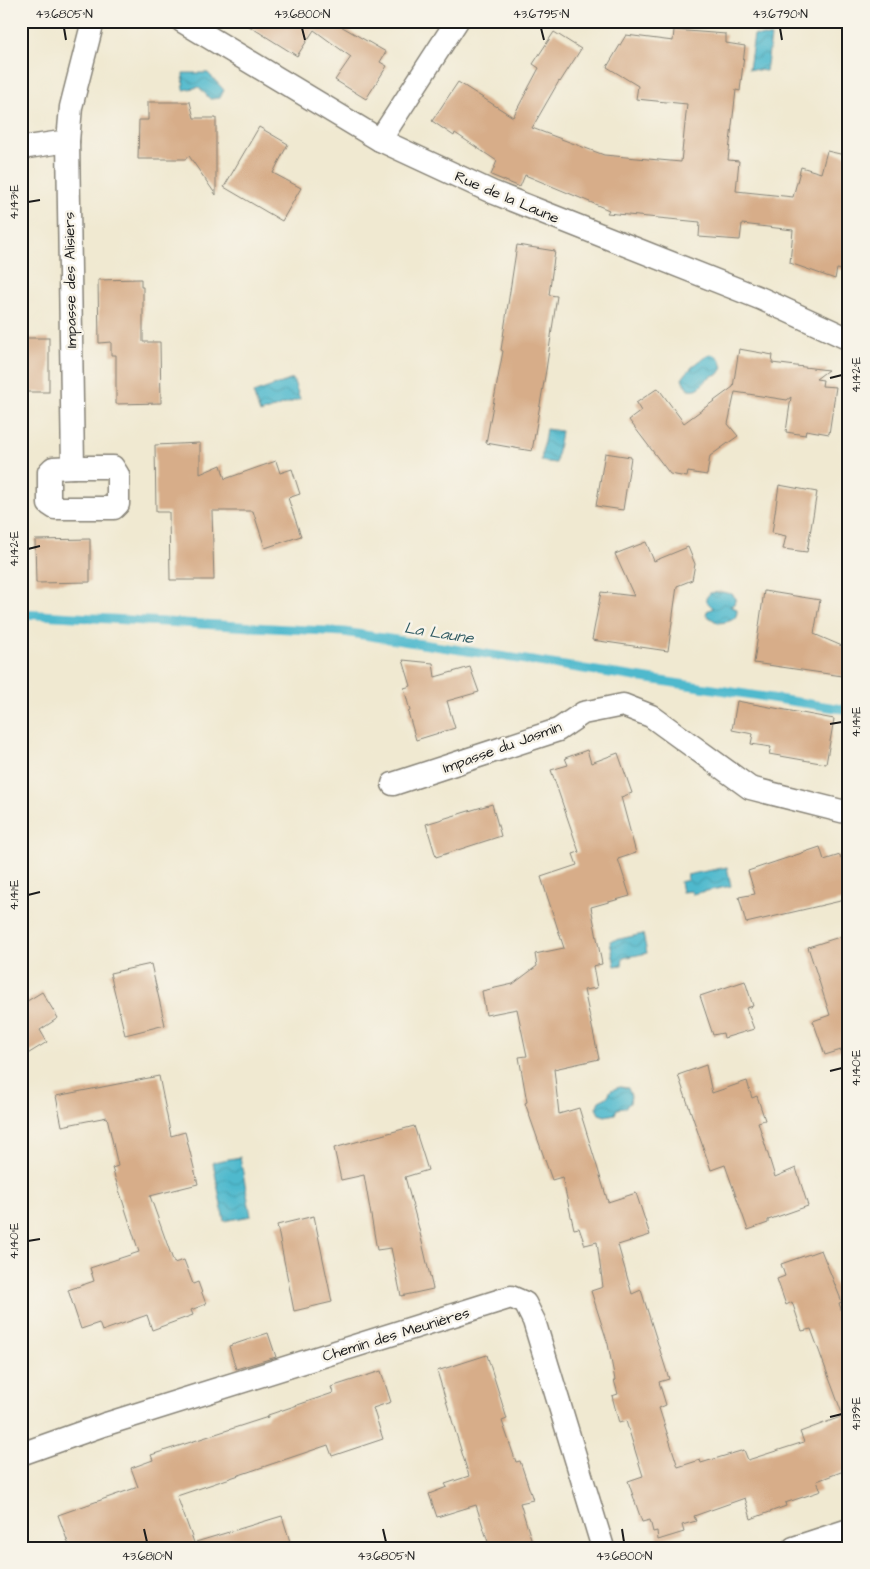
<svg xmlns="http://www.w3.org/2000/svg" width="870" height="1569" viewBox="0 0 870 1569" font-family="'Architects Daughter',sans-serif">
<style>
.water{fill:url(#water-waves);stroke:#366a74}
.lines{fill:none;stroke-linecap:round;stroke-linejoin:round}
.stream{stroke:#4fb9cd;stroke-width:9}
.building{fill:#d7ad89}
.minor-casing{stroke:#868276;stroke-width:25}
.minor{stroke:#fff;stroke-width:22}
.ticks{fill:none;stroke:#1c1c1c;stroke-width:2}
.labels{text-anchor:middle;stroke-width:5;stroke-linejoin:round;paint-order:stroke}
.street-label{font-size:15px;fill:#1c1c1c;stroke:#f7f3e8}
.water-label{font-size:16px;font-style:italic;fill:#305b63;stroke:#f7f3e8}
.neatline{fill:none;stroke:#1c1c1c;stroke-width:2}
.ticks-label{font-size:12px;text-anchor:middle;fill:#1c1c1c}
</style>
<defs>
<pattern id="water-waves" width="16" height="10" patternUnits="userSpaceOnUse" patternTransform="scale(1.25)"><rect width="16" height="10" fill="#4fb9cd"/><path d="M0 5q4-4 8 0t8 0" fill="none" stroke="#449eaf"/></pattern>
</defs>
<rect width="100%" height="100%" fill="#f7f3e8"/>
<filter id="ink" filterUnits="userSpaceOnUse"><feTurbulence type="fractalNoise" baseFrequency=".02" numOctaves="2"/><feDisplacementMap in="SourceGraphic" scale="10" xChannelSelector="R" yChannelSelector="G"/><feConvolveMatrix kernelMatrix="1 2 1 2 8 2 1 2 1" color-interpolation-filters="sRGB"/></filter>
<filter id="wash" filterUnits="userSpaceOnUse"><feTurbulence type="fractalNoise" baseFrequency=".0096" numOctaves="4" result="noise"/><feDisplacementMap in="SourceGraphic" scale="20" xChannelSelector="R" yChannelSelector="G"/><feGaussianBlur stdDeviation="1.12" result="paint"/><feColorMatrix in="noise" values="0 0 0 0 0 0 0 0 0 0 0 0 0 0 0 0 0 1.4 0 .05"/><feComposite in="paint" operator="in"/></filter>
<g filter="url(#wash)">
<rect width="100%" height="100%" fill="#f0e9d1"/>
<g class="water">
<polygon points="754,35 771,37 766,71 749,69"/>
<polygon points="183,73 208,73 224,90 220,98 210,99 199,87 184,90"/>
<path d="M710 354C719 355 721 360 723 368L719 374C699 377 706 392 688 389L682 379C689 368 699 361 710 354Z"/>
<polygon points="293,379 300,399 260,413 253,393"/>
<polygon points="546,429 561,431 556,463 541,461"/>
<path d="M722 592 732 594 736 598 734 604 730 606 737 609C738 621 728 622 718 623L706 615 707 611 713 608 706 601V598L710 593Z"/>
<polygon points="727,867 731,886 692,894 691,891 682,892 680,882 688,880 687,875"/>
<polygon points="643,934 647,953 623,958 622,965 615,966 610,941"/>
<polygon points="620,1087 628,1088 631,1096 630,1103 624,1108 617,1109 615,1114 605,1116 599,1114 596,1108 599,1101 607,1097 611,1090"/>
<polygon points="240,1157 251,1216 224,1221 213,1162"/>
</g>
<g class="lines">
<polyline class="stream" points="21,614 344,632 849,710"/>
</g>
<g id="blocks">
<g class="building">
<polygon points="241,21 302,21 306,23 307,21 332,21 386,52 380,62 387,66 366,99 335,80 351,57 314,30 297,56"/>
<polygon points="674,30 726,34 726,43 745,46 740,91 736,90 728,160 739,161 736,191 793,197 801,167 821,173 827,151 849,156 849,271 837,269 835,279 790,263 793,230 742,224 740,240 699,237 700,222 607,213 609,210 525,175 520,187 491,175 497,161 455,133 454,136 432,121 458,82 513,117 539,68 533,64 554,32 581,49 560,82 559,81 532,128 604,155 681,162 687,104 636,99 638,86 607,67 626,35 673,41"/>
<polygon points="148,102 190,102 194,118 216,118 216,195 189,156 185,159 138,159 139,120 148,120"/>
<polygon points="259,127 288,144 273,173 301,188 282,221 224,187"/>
<polygon points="517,245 555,251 549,295 557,296 546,370 532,451 486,443 503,351 501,350"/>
<polygon points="141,279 141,287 143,287 143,342 160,342 161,403 116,404 116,355 111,355 111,342 99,343 98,280"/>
<rect x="21" y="338" width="28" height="54"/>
<polygon points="739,349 773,355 772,363 828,370 816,379 823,380 822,386 836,387 829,434 806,430 805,435 786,432 791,397 787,400 735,392 728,424 738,436 710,456 707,475 688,472 687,477 670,474 629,420 641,411 636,403 658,388 684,423 733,387"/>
<polygon points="200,443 200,474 221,465 225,479 276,461 280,473 292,469 300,494 288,498 301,536 265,548 253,511 212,511 214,580 170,580 169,512 156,512 155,445"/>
<polygon points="605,453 631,457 623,510 596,506"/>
<polygon points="779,485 817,492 807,552 783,549 786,536 772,533"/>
<polygon points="90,539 90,582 36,583 35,540"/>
<polygon points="646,542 654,561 688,547 695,564 692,580 677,586 668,651 592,640 601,592 634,596 615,554"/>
<polygon points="764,591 820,600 814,634 849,649 849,677 754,663"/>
<polygon points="403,660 433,663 435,677 470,667 479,692 447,701 455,728 416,740 408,712 410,711 404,688 411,686"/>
<polygon points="737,701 834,719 826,764 769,754 771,747 751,744 753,734 732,730"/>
<polygon points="587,750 591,763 618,753 632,793 621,797 636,853 618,859 630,896 591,907 602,964 593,966 597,988 584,990 599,1059 554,1069 559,1114 579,1108 608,1202 636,1193 650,1235 618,1245 632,1294 641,1290 669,1379 659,1382 666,1405 659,1408 678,1467 700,1460 701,1463 744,1450 748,1460 804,1442 800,1432 843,1416 811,1329 802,1331 792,1302 786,1305 777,1279 785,1276 781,1264 821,1250 842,1302 839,1303 849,1333 849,1469 817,1481 821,1491 785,1503 786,1506 751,1519 745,1498 694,1516 696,1521 682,1525 684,1532 658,1540 657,1531 653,1532 650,1520 642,1522 628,1481 643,1476 626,1421 619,1423 612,1396 618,1394 614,1380 615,1380 608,1344 591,1291 603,1287 597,1242 585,1245 579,1228 574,1229 562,1177 552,1180 525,1103 527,1102 519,1057 527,1056 517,1009 486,1015 482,991 513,984 537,966 535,954 564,948 541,877 577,865 573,854 579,852 551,770 568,765 565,758"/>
<polygon points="492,804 501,836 436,857 426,824"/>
<polygon points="820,847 824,860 840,855 841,859 849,857 849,899 746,923 739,897 755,894 748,871"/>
<polygon points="849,934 849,1058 844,1058 841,1050 825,1055 813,1021 830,1015 808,947"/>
<polygon points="151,964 165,1025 125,1035 110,973"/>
<polygon points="745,981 753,1006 746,1008 754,1029 724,1038 723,1033 713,1035 700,996"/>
<polygon points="42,992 58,1018 40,1030 47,1042 21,1058 21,998 24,1003"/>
<polygon points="706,1065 712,1093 747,1081 752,1098 757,1096 765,1120 758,1122 775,1177 796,1168 808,1206 768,1220 768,1223 748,1230 725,1165 711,1170 678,1075"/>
<polygon points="159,1076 171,1136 185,1132 198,1184 150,1196 174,1263 184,1260 193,1284 198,1282 206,1304 191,1310 193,1315 152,1330 147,1315 102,1331 99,1323 81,1329 68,1290 94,1281 90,1268 139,1252 112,1168 118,1166 107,1117 62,1126 56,1096"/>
<polygon points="414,1126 428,1170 405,1177 419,1229 433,1289 401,1296 391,1248 377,1250 364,1175 341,1180 334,1148"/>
<polygon points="314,1216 332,1302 294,1311 277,1225"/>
<polygon points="268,1333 276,1357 236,1369 229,1346"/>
<polygon points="487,1355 507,1419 502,1421 516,1462 520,1461 533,1500 520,1503 534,1548 490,1548 476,1505 437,1517 429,1494 447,1487 445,1484 469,1476 437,1371"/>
<polygon points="381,1371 391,1402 373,1408 383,1439 332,1456 328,1445 177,1496 196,1548 70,1548 58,1515 138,1487 131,1468 153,1460 151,1455 268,1417 268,1415 333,1393 331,1387"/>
<polygon points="282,1516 292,1548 197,1548 196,1542"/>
</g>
</g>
</g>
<g filter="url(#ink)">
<use href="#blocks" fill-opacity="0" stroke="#868276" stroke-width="1"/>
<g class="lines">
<g class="minor-casing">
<g id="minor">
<polyline points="182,21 380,140 492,192 762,299 849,339"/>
<polyline points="380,140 457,21"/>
<polyline points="21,148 68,141"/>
<polyline points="73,467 68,141 71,107 93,21"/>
<polygon points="73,467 113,467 118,475 118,504 114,508 55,508 49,504 49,472 53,468"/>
<polyline points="393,784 558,730 583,713 623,705 651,716 750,788 849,813"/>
<polyline points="21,1454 103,1425 511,1297 525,1303 534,1321 603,1548"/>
<polyline points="794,1548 849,1530"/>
</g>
</g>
<use href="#minor" class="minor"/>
</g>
</g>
<path class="ticks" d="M64 28 66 40M302 28 305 40M541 28 544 40M780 28 782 40M28 202 40 200M830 378 842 375M28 549 40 546M830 724 842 722M28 895 40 892M830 1071 842 1068M28 1241 40 1239M830 1417 842 1414M144 1529 147 1542M383 1529 386 1542M622 1529 624 1542"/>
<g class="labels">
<g class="street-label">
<text transform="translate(507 197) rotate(23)" y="5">Rue de la Laune</text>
<text transform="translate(70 280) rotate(-91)" y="5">Impasse des Alisiers</text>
<text transform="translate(502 747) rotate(-20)" y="5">Impasse du Jasmin</text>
<text transform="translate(396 1334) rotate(-17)" y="5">Chemin des Meunières</text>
</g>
<g class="water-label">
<text transform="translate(439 632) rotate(9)" y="6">La Laune</text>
</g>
</g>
<rect width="870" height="1569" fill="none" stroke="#f7f3e8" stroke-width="55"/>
<rect x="28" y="28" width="814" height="1514" class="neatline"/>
<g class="ticks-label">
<text x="64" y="18">43.6805°N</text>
<text x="302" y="18">43.6800°N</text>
<text x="541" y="18">43.6795°N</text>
<text x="780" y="18">43.6790°N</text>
<text transform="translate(14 202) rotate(-90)" y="4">4.143°E</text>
<text transform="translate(856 375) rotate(-90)" y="4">4.142°E</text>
<text transform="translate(14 549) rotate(-90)" y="4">4.142°E</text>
<text transform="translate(856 722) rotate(-90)" y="4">4.141°E</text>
<text transform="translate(14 895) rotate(-90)" y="4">4.141°E</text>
<text transform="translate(856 1068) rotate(-90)" y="4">4.140°E</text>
<text transform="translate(14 1241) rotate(-90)" y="4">4.140°E</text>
<text transform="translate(856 1414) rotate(-90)" y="4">4.139°E</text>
<text x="147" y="1560">43.6810°N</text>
<text x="386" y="1560">43.6805°N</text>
<text x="624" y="1560">43.6800°N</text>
</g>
</svg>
